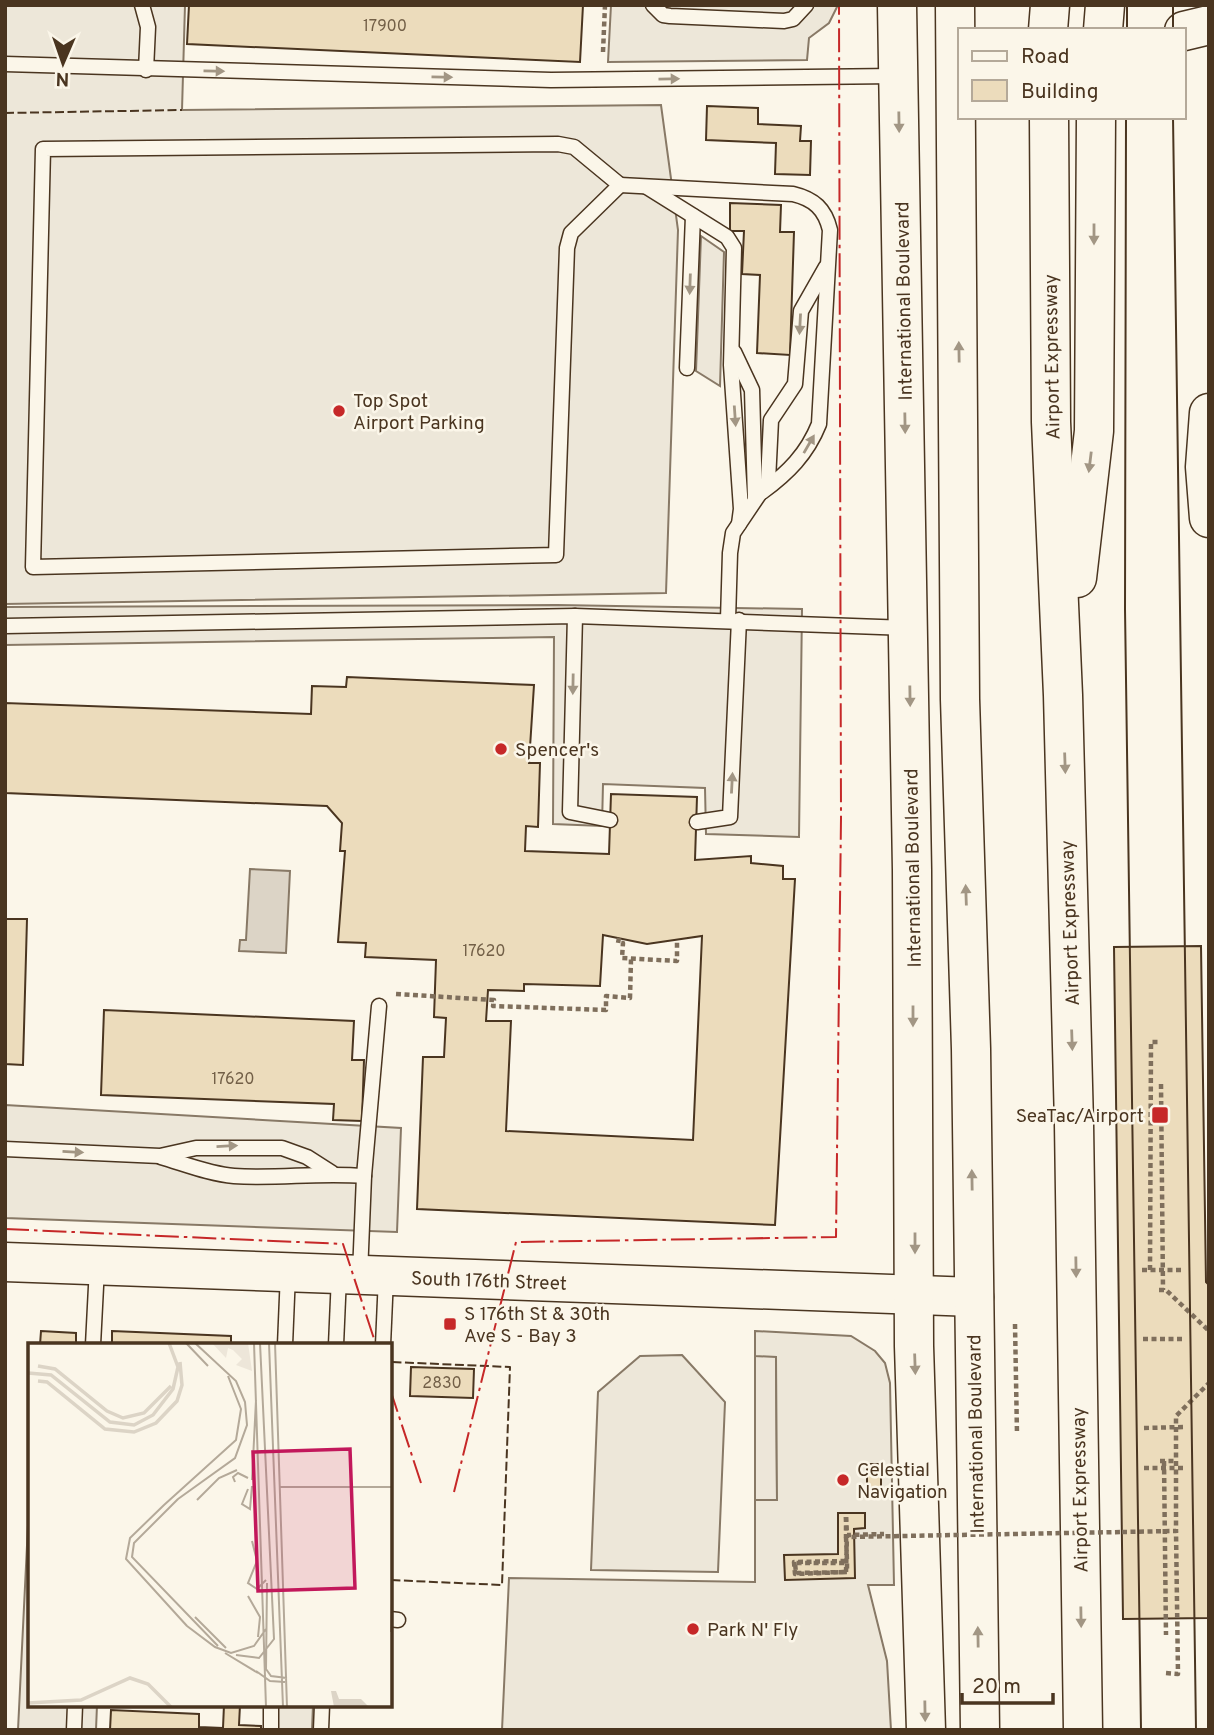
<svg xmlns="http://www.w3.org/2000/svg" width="1214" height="1735" viewBox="0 0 1214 1735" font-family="Overpass,sans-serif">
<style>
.green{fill:#ede6d9;stroke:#887966;stroke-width:2}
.parking{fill:#ede7d9;stroke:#887966;stroke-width:2}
.water{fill:#dcd4c6;stroke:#887966;stroke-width:2}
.building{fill:#ecdcbc;stroke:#4a3520;stroke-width:2;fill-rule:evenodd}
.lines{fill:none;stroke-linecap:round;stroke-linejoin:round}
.lane-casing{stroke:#4a3520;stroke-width:17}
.secondary-casing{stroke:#4a3520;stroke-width:41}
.primary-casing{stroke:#4a3520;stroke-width:41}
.highway-casing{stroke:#4a3520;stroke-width:41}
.path{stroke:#7f6f5c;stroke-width:4.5;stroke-dasharray:5 3.5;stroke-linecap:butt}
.lane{stroke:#fbf6e9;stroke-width:14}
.secondary{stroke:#fbf6e9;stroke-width:38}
.primary{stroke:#fbf6e9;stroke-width:38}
.highway{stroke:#fbf6e9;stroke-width:38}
.tram{stroke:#4a3520;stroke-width:2}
.path-bridge{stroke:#7f6f5c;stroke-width:4.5;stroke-dasharray:5 3.5;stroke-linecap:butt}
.fence{stroke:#4a3520;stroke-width:2;stroke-dasharray:9 3.5;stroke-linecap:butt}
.power{stroke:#c62828;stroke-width:2;stroke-dasharray:24 5 3.5 5;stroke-linecap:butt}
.oneway{fill:#a29684}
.poi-dot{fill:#c62828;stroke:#fbf6e9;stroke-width:2.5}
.labels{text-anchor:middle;stroke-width:5;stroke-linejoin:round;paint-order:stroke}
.number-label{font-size:16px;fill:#725f47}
.street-label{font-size:19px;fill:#4a3520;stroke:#fbf6e9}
.poi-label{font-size:19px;fill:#4a3520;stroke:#fbf6e9;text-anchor:start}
.inset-river{fill:none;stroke:#dcd4c6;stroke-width:3.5}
.inset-road{fill:none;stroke:#b4a999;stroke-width:2}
.view{fill:#c2185b;fill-opacity:0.15;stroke:#c2185b;stroke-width:3.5}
.inset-edge{fill:none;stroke:#4a3520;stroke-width:3.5}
</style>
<rect width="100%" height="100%" fill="#fbf6e9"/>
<polygon class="green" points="755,1356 776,1356 777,1500 755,1500"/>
<g class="parking">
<polygon points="5,5 185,5 182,110 661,105 678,230 666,593 5,604"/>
<polygon points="611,5 838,5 829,23 809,38 807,60 608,62"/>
<polygon points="701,236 724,252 720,386 696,371"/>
<polygon points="557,605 802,609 799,837 706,834 705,788 603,784 602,826 553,824 554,637 5,645 5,607"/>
<polygon points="5,1105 401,1128 397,1232 5,1218"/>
<polygon points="755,1331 851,1336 875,1351 885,1363 890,1383 894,1585 868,1585 887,1661 891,1730 502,1730 509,1578 755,1582 755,1500 777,1500 776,1357 755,1356"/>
<polygon points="682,1355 725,1402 718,1572 591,1570 598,1392 640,1356"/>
<polygon points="30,1484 30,1705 97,1705 96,1730 18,1730"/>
<polygon points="265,1705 313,1705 312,1730 264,1730"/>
</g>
<polygon class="water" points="250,869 290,871 286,953 239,951 240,940 246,940"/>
<g class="building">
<polygon points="189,5 583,5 580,62 187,44"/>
<polygon points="707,106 758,108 758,124 801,126 800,141 811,141 810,175 775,174 776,143 706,140"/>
<polygon points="730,203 781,205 780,232 794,232 790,355 757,353 760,275 742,274 744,231 730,231"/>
<path d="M347 677 534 685 529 763H540L538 827 526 826 525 851 609 854 611 794 697 797 695 860 751 856V863L783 866V879H795L775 1225 417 1209 423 1057H444L446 1018 434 1017 436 960 365 957 366 943 338 942 345 851H340L342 823 327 806 5 793V703L311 714 312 686 346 687ZM603 935 647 944 702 936 693 1140 506 1131 511 1021H486L488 990 524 991V984L600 986Z"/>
<polygon points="5,919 27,919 23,1065 5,1064"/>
<polygon points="1201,946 1206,1282 1209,1285 1209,1618 1123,1619 1114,947"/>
<polygon points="104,1010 354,1021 352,1060 364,1060 362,1121 333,1120 334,1104 101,1095"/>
<polygon points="41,1331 76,1333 76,1345 40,1345"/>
<polygon points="112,1331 231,1336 231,1345 112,1345"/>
<polygon points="411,1367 474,1369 473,1398 410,1396"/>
<polygon points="867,1464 881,1464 881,1490 867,1491"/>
<polygon points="838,1513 865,1513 865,1528 854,1529 855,1578 785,1580 784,1555 838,1554"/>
<polygon points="224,1705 240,1705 239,1725 261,1726 261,1730 110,1730 111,1710 199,1714 199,1727 223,1728"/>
</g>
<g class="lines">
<g class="lane-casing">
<g id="lane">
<polyline points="142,5 148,27 146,70"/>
<polyline points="653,5 663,15 670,16 784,21 793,19 806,5"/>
<polyline points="5,64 551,80 896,76"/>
<polygon points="558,144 574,147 620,185 571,233 567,248 556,555 33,567 43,149"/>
<path d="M620 185 793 194C814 199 825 209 830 230L819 424C807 454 788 473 762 492"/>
<polyline points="647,187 727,237 734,248 731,365 741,509 739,524"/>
<polyline points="734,352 752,390 755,499"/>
<polyline points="687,368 693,216"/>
<polyline points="575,616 570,812 610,820"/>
<polyline points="728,620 730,553 733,533 768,481 771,420 795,384 801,311 826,267"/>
<polyline points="5,626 575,616 908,628"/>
<polyline points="697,822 730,817 739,620"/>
<polyline points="5,1149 160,1156 196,1148 282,1148 307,1157 332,1173"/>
<path d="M161 1157C185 1164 210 1174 234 1176 278 1179 320 1172 364 1176"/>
<polyline points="360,1274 364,1176 379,1006"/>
<polyline points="93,1345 97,1267"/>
<polyline points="285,1345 288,1273"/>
<polyline points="336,1345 339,1276"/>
<polyline points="383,1345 386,1277"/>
<polyline points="390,1619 398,1620"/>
<polyline points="74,1730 75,1705"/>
<polyline points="271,1730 271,1705"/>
<polyline points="321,1730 322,1705"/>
</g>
</g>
<g class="secondary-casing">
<polyline id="secondary" points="5,1262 974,1297"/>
</g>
<g class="primary-casing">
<g id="primary">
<polyline points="897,5 912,870 914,1346 926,1730"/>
<polyline points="955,5 960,699 971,1049 980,1730"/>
</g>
</g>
<g class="highway-casing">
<g id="highway">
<polyline points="1048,30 1050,5"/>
<polyline points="1103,30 1105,5"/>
<polyline points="1184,31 1209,25"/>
<polyline points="1049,117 1051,422 1063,695 1074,1124 1083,1730"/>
<polyline points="1209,413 1205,467 1209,518"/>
<polyline points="1077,578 1094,431 1096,117"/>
</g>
</g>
<g class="path">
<polyline points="603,52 605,5"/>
<polyline points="619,938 618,943 623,943 622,958 677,961 677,940"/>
<polyline points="396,994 494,1000 493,1006 606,1010 606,996 630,998 631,959"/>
<polyline points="1161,1084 1163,1290"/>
<polyline points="1142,1270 1182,1270"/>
<polyline points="1150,1270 1151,1042 1160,1042"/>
<polyline points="1159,1290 1166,1290 1209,1331"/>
<polyline points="1015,1324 1017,1434"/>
<polyline points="1143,1339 1183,1339"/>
<polyline points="1144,1428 1184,1427"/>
<polyline points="1160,1461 1176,1461"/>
<polyline points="1164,1461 1166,1635"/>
<polyline points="1144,1468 1185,1468"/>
<polyline points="846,1517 847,1535 884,1534"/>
<polyline points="1122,1532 1176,1531 1176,1416 1209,1383"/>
<polyline points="846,1572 847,1535"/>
<polyline points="1166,1673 1178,1674 1176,1531"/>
</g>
<use href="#lane" class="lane"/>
<use href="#secondary" class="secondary"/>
<use href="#primary" class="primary"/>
<use href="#highway" class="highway"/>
<g class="tram">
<polyline points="1127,30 1127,5"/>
<polyline points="1173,30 1173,5"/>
<polyline points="1126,117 1125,609 1141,1730"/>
<polyline points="1173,117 1196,1730"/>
</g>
<g class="path-bridge">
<polyline points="846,1517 846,1537 1122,1532"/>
<polyline points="846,1537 847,1561 794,1562 795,1574 847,1572 847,1563 795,1563 796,1573 846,1572"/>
</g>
<g class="fence">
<polyline points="5,113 182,110"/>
<polyline points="390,1399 392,1362 510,1367 502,1585 390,1580"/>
</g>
<g class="power">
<polyline points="5,1229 343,1244 376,1345"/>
<polyline points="390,1389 421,1483"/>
<polyline points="454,1492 516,1242 836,1237 841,818 839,5"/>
</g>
</g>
<defs><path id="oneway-solid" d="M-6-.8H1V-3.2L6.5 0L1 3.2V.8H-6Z" transform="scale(1.75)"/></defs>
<g class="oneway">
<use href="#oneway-solid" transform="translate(214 71) rotate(1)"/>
<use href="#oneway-solid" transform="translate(442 77) rotate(1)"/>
<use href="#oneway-solid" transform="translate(669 79) rotate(-1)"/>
<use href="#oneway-solid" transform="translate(899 122) rotate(89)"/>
<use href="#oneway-solid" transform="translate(1094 234) rotate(90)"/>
<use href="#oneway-solid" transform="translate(690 284) rotate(92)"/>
<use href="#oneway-solid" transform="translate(800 324) rotate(93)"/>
<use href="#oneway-solid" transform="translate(959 352) rotate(-91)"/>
<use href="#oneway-solid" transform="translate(735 416) rotate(86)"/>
<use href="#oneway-solid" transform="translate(905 423) rotate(89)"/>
<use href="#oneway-solid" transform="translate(809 444) rotate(-60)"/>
<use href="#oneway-solid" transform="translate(1090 462) rotate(97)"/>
<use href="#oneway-solid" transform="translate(573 684) rotate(91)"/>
<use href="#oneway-solid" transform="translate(910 696) rotate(89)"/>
<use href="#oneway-solid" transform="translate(1065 763) rotate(88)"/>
<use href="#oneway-solid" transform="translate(732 783) rotate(-87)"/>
<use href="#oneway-solid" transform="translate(966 895) rotate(-92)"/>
<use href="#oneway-solid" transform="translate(913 1016) rotate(90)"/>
<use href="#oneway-solid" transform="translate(1072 1040) rotate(88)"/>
<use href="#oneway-solid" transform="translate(227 1146) rotate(-3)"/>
<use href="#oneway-solid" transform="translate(73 1152) rotate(3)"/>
<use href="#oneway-solid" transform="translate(972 1180) rotate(-91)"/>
<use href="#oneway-solid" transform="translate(915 1243) rotate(90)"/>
<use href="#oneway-solid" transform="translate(1076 1267) rotate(89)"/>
<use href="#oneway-solid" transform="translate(915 1364) rotate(88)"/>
<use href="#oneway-solid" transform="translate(1081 1617) rotate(89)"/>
<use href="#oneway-solid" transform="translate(978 1637) rotate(-91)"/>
<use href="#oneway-solid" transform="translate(925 1711) rotate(89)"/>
</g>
<g class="poi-dot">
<circle cx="339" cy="411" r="7"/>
<circle cx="501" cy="749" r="7"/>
<rect x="1151" y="1106" width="18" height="18" rx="3.5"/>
<rect x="443" y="1317" width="14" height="14" rx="3.5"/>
<circle cx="843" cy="1480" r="7"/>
<circle cx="693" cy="1629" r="7"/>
</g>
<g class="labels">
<g class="number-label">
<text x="385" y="31">17900</text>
<text x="484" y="956">17620</text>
<text x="233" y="1084">17620</text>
<text x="442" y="1388">2830</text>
</g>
<g class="street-label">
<text transform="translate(903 301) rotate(-91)" y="7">International Boulevard</text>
<text transform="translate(1051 357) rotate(-91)" y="7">Airport Expressway</text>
<text transform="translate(912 868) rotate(-91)" y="7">International Boulevard</text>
<text transform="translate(1069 923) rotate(-92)" y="7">Airport Expressway</text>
<text transform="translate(489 1280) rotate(2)" y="7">South 176th Street</text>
<text transform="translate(975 1434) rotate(-91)" y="7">International Boulevard</text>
<text transform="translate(1079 1490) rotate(-91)" y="7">Airport Expressway</text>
</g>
<g class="poi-label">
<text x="353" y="407">Top Spot<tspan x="353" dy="22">Airport Parking</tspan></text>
<text x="515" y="756">Spencer's</text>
<text x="1144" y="1122" text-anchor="end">SeaTac/Airport</text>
<text x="464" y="1320">S 176th St &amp; 30th<tspan x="464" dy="22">Ave S - Bay 3</tspan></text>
<text x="857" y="1476">Celestial<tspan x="857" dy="22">Navigation</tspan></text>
<text x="707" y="1636">Park N' Fly</text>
</g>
</g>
<g transform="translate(28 1343)">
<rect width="364" height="364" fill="#fbf6e9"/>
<path d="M184 0H220L224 28 208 22 214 16 205 7 200 5 198 15Z" fill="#ede6d9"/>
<path d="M303 348H308L311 356H333L341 364H306Z" fill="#dcd4c6"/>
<path class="inset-river" d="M10 23 27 26 79 68 95 75 116 70 143 43M0 30 23 32 82 79 106 82 125 72 145 46 150 24 141 0M10 38 19 39 77 86 106 89 128 80 149 58 154 42 152 19M0 360 53 357 102 335 120 341 143 364"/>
<path class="inset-road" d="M158 0 180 23M226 0 238 364M241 0 255 364M247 0 259 364M224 137 228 57M207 139 205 134 210 130 220 135M251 144H364M220 146 214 161 222 166 224 143M150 156 106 200 104 214 190 303M150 156 207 115 219 82 217 59 208 38 167 0M169 157 191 135 209 127M136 162 102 195 98 216 159 283M136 162 208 97 213 66 200 33M224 198 229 218 220 240 229 246 238 237M239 240 238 326 243 333 259 335M220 253 232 274 230 294M167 274 198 305M159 283 187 304 203 310 226 303 238 286M363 289 364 260M197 310 230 330M208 312 231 315 246 296 232 0M228 328 242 338 257 339"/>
<path class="view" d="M322 106 327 245 230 248 225 109Z"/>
<rect width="364" height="364" class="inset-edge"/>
</g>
<rect width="1214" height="1735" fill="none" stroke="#4a3520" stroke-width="14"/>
<rect x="958" y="28" width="228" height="91" fill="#fbf6e9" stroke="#b4a999" stroke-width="2"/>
<rect x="972" y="51" width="35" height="10" fill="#fbf6e9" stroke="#b4a999" stroke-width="2"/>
<text x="1021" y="63" font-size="21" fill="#4a3520">Road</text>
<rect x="972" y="80" width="35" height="21" fill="#ecdcbc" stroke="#b4a999" stroke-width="2"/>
<text x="1021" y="98" font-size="21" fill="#4a3520">Building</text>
<g transform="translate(63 63) rotate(182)" stroke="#fbf6e9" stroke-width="5" paint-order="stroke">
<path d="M0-5L12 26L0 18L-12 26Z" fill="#4a3520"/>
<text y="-10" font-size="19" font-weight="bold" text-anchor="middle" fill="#4a3520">N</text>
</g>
<path d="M962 1693v10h91v-10" fill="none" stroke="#4a3520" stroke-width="3.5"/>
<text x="972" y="1693" font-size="21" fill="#4a3520" stroke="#fbf6e9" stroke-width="5" paint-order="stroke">20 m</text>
</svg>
